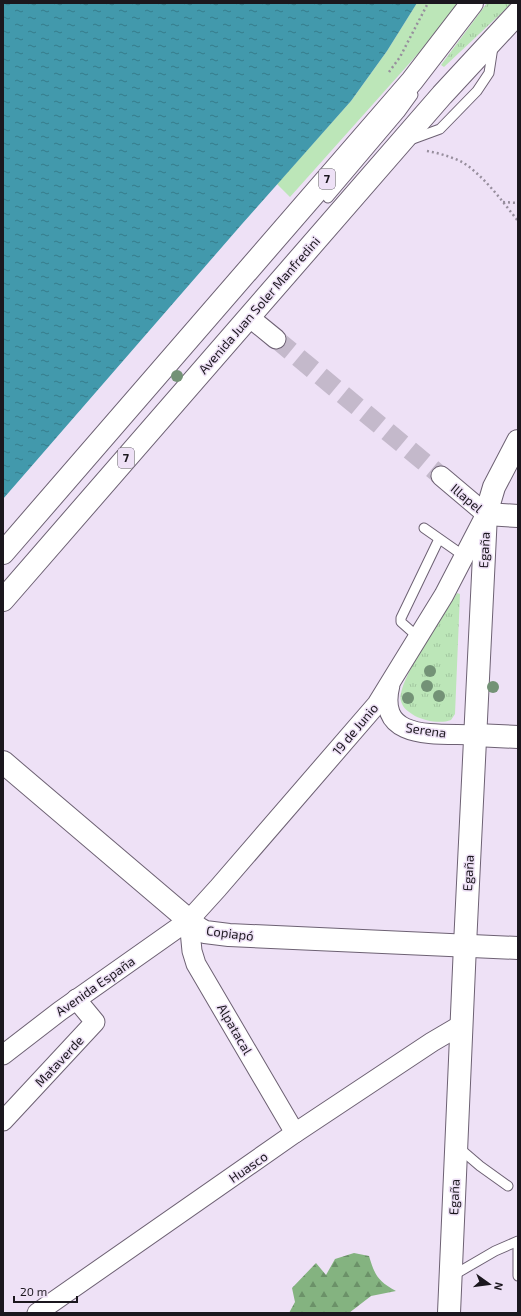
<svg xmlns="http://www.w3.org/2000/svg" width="521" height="1316" viewBox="0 0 521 1316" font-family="'Exo 2',sans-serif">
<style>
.grass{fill:url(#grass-tufts)}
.forest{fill:url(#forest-firs)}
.park{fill:#bce6b8}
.water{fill:url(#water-ripples)}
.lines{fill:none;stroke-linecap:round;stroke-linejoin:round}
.street-tunnel{stroke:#c4b9cb;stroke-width:19;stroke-dasharray:19 10;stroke-linecap:butt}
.lane-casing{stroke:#6d6173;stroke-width:11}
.street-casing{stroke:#6d6173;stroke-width:21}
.secondary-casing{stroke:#6d6173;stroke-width:24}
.primary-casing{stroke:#6d6173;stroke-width:24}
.highway-casing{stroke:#6d6173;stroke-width:24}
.path{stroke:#978e9d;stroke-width:2.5;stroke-dasharray:2 3;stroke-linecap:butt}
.lane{stroke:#fff;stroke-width:9}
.street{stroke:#fff;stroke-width:19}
.secondary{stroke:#fff;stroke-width:22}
.primary{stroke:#fff;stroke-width:22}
.highway{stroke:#fff;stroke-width:22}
.tree{fill:#739276}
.labels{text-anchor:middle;stroke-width:3;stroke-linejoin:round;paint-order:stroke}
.shield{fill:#eee1f6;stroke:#5a545f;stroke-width:1}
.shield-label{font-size:12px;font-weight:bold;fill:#1b171e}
.street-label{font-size:13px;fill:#1b171e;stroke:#eee1f6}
</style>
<defs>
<pattern id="grass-tufts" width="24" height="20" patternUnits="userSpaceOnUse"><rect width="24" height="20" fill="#bce6b8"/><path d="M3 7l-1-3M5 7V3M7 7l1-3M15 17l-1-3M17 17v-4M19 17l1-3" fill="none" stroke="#a1c59e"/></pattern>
<pattern id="forest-firs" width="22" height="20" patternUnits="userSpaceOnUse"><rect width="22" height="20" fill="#84b380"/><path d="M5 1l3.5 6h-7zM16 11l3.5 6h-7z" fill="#6b9168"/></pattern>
<pattern id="water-ripples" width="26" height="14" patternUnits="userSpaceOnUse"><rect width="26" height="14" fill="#4299ac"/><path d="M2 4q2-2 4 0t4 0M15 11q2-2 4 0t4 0" fill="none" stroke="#367c8b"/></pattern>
</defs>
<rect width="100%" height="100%" fill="#eee1f6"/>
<g class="grass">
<polygon points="487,3 512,3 444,67 441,65"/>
<path d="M457 593 460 594 455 714 451 720C441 724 425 721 415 716 409 712 403 709 401 701 396 682 446 612 457 593Z"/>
</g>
<path class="forest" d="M354 1253 369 1256C375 1276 378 1281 396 1291L371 1296 349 1313H289L295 1302 292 1288 316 1263 326 1275 335 1259Z"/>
<polygon class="park" points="417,3 460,3 432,38 290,197 277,184 351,101 387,51"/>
<polygon class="water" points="3,3 417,3 387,51 351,101 242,224 3,499"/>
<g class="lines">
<polyline class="street-tunnel" points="276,339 441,476"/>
<g class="lane-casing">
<g id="lane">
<polyline points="410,140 440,129 477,91 489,73 493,47"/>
<polyline points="328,198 400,113 413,95"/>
<polyline points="424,528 464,556"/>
<polyline points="419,638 401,622 401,618 439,539"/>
<polyline points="459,1148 480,1166 508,1186"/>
<polyline points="518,1248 518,1276"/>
<polyline points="452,1276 495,1251 518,1241"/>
</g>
</g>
<g class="street-casing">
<g id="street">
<polyline points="249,317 276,339"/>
<path d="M390 685C376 742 436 733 475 735"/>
<polyline points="189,920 192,951 196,964 295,1133"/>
<polyline points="3,1055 60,1011 189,920 218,888 377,704 444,595 486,514 441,476"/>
<polyline points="3,1121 95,1022 76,999"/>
<polyline points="37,1313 295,1133 432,1042 461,1025"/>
</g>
</g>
<g class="secondary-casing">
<g id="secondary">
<polyline points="486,514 518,516"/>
<polyline points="475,735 518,737"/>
<polyline points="449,1313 465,945 486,514 494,487 518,441"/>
</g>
</g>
<g class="primary-casing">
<polyline id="primary" points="3,762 198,928 205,932 229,935 518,948"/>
</g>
<g class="highway-casing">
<g id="highway">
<polyline points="3,553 412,81 472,3"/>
<polyline points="3,600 442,95 518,13"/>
</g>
</g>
<g class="path">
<polyline points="389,72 400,57 428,3"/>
<path d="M427 151C438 153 449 156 460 161 481 172 503 202 518 221"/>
<polyline points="503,202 518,203"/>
</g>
<use href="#lane" class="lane"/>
<use href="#street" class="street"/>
<use href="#secondary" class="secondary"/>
<use href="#primary" class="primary"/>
<use href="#highway" class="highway"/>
</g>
<g class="tree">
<circle cx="177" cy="376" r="6"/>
<circle cx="430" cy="671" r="6"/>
<circle cx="427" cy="686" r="6"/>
<circle cx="493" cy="687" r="6"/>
<circle cx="439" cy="696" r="6"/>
<circle cx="408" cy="698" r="6"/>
</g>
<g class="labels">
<g class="shield">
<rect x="319" y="169" width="16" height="20" rx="3"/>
<rect x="118" y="448" width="16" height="20" rx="3"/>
</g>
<g class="shield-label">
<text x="327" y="183">7</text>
<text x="126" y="462">7</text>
</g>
<g class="street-label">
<text transform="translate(259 305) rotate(-49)" y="5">Avenida Juan Soler Manfredini</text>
<text transform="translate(467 498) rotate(40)" y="5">Illapel</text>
<text transform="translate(484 550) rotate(-87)" y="5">Egaña</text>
<text transform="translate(355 729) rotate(-50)" y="5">19 de Junio</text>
<text transform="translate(426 730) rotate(8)" y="5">Serena</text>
<text transform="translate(468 873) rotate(-87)" y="5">Egaña</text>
<text transform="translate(230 933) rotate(7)" y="5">Copiapó</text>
<text transform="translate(95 986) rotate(-35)" y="5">Avenida España</text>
<text transform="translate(235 1029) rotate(60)" y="5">Alpatacal</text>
<text transform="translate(59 1061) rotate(-47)" y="5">Mataverde</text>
<text transform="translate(248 1167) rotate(-35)" y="5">Huasco</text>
<text transform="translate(454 1197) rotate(-88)" y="5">Egaña</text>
</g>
</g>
<rect width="521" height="1316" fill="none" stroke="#1b171e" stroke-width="8"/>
<g transform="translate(489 1284) rotate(104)" stroke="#eee1f6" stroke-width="3" paint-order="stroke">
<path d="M0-3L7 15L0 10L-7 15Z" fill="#1b171e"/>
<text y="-6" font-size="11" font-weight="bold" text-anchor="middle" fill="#1b171e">N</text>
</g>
<path d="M14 1296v6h63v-6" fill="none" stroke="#1b171e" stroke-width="2"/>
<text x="20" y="1296" font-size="12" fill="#1b171e" stroke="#eee1f6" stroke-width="3" paint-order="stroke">20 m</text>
</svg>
